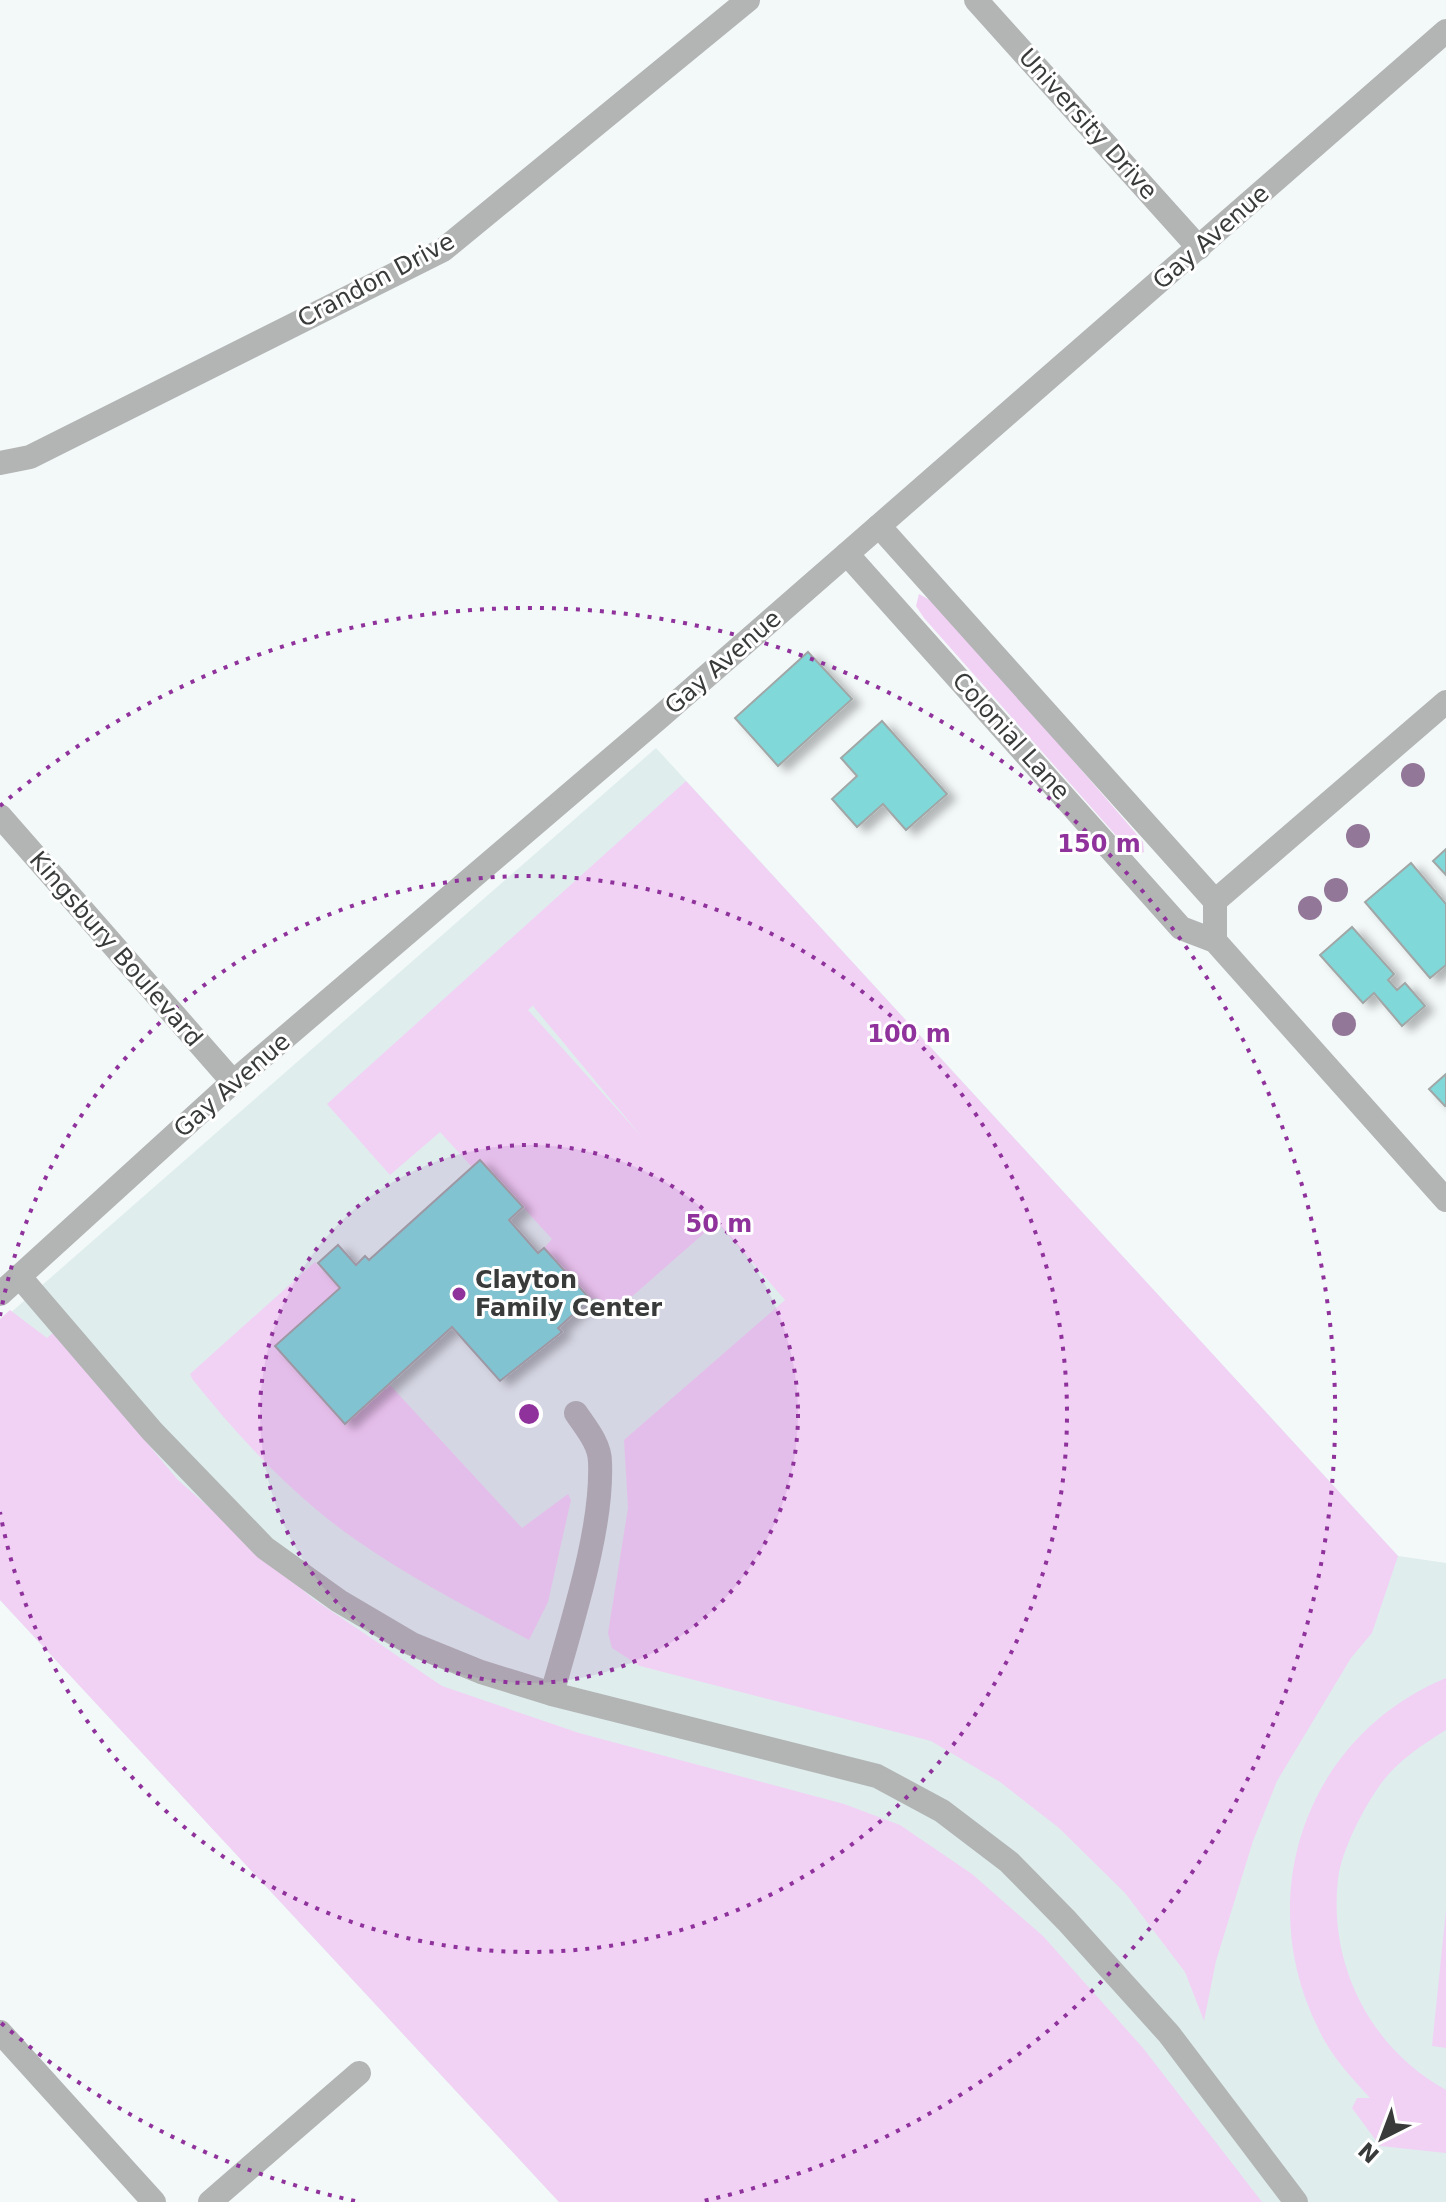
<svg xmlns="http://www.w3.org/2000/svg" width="1446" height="2202" viewBox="0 0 1446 2202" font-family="'DejaVu Sans',sans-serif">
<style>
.built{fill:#dfeded}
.green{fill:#f1d2f5;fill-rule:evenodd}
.building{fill:#81d8d9;stroke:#a1a6a6;stroke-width:2;filter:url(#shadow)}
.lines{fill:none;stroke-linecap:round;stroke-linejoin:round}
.minor{stroke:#b3b5b5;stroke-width:24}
.tree{fill:#927798}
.ring{fill:none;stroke:#8f329c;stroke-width:4;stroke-dasharray:4 8}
.poi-dot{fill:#8f329c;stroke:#fff;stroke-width:3}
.labels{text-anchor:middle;stroke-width:6;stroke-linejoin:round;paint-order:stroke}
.street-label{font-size:24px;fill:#393b3b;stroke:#fff}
.poi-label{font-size:24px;font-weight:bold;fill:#393b3b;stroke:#fff;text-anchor:start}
.centre{fill:#8f329c;stroke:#fff;stroke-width:4}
.ring-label{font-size:24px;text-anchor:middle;font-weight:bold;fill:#8f329c;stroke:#fff;stroke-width:6;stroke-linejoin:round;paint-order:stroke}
</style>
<defs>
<filter id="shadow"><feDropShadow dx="9" dy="5" stdDeviation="4" flood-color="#0004"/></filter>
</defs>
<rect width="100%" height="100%" fill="#f3f8f8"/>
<polygon class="built" points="656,748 1398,1556 1446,1563 1446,2202 559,2202 0,1600 0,1322"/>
<g class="green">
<polygon points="919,594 939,605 1128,824 1143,842 1144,852 1136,855 1128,849 924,618 916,606"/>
<path d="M686 781 1398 1556 1372 1633 1351 1658 1277 1781 1253 1841 1216 1961 1204 2021 1185 1972 1125 1893 1059 1828 1000 1782 931 1741 640 1666 612 1648 608 1633 628 1508 624 1440 785 1300 717 1222 612 1314 597 1298 590 1299 544 1248 552 1239 480 1160 472 1167 440 1132 390 1175 327 1104ZM537 1002 533 1006 642 1137 528 1010Z"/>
<path d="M315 1262 340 1288 275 1346 389 1384 522 1528 568 1494 571 1500 548 1602 529 1640C471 1609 412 1579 359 1542 296 1499 240 1439 193 1380L190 1374Z"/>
<polygon points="10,1310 47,1338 54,1332 178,1480 312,1598 442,1686 579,1733 844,1804 900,1825 972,1874 1043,1936 1143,2048 1262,2202 559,2202 0,1600 0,1319"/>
<path d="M1446 1678V1730C1422 1745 1397 1761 1380 1785 1363 1809 1342 1849 1338 1879 1328 1965 1371 2049 1446 2090V2153L1380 2146 1352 2108 1357 2098H1370C1351 2077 1331 2056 1319 2030 1251 1896 1306 1736 1446 1678Z"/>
<polygon points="1446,1910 1446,2048 1432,2046"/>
</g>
<g class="building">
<polygon points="808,652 852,699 778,766 735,718"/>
<polygon points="882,721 947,794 906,830 883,804 857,827 832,799 857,776 841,758"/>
<polygon points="1446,849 1446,875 1433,861"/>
<polygon points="1411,863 1446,904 1446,965 1430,978 1365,902"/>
<polygon points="1352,927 1394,974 1388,980 1397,990 1405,983 1425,1006 1402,1026 1374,993 1363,1003 1320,955"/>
<polygon points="1446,1074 1446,1105 1445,1106 1429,1089"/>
<polygon points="480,1160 523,1207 509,1220 538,1253 544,1248 590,1299 558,1328 562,1332 500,1381 452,1327 345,1424 275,1346 340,1288 318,1263 338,1245 356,1265 365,1256 369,1260"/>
</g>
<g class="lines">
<g class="minor">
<polyline points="976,0 1199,248"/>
<polyline points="0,463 30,457 443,250 748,0"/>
<polyline points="879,526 1215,901 1215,941"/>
<polyline points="847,554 1181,928 1215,941 1446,1200"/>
<polyline points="0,816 233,1082"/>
<polyline points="1215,901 1446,702"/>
<polyline points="19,1276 152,1431 265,1548 339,1601 412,1644 481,1672 552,1694 877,1776 942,1811 1009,1862 1067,1921 1169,2034 1296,2202"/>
<polyline points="0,1294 233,1082 660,717 1446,31"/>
<path d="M552 1694C570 1627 603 1531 600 1462 600 1444 586 1428 576 1413"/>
<polyline points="0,2032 154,2202"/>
<polyline points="210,2202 359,2073"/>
</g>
</g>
<g class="tree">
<circle cx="1413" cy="775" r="12"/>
<circle cx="1358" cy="836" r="12"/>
<circle cx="1336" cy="890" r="12"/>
<circle cx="1310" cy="908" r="12"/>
<circle cx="1344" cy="1024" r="12"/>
</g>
<circle cx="529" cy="1414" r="269" fill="#8f329c" fill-opacity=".12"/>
<g class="ring">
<circle cx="529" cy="1414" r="269"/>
<path d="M0 1316A538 538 0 1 1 0 1512"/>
<path d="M355 2201A806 806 0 0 1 0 2022M0 806A806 806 0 1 1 703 2201"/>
</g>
<circle class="poi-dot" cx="459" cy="1294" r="8"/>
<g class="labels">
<g class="street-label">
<text transform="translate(1088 124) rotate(48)" y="8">University Drive</text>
<text transform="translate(1211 237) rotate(-41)" y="8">Gay Avenue</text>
<text transform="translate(376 280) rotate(-28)" y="8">Crandon Drive</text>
<text transform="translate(723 662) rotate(-41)" y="8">Gay Avenue</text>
<text transform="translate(1011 736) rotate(48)" y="8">Colonial Lane</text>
<text transform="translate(116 949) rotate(49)" y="8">Kingsbury Boulevard</text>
<text transform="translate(232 1085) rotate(-41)" y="8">Gay Avenue</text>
</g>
<g class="poi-label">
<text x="475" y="1288">Clayton<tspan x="475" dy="28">Family Center</tspan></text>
</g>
</g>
<circle cx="529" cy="1414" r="12" class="centre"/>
<g class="ring-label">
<text x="1099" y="852">150 m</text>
<text x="909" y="1042">100 m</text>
<text x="719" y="1232">50 m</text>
</g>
<g transform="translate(1382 2138) rotate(222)" stroke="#ffffff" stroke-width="6" paint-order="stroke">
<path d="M0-6L14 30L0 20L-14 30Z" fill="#393b3b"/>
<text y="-12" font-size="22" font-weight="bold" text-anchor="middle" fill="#393b3b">N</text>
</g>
</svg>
